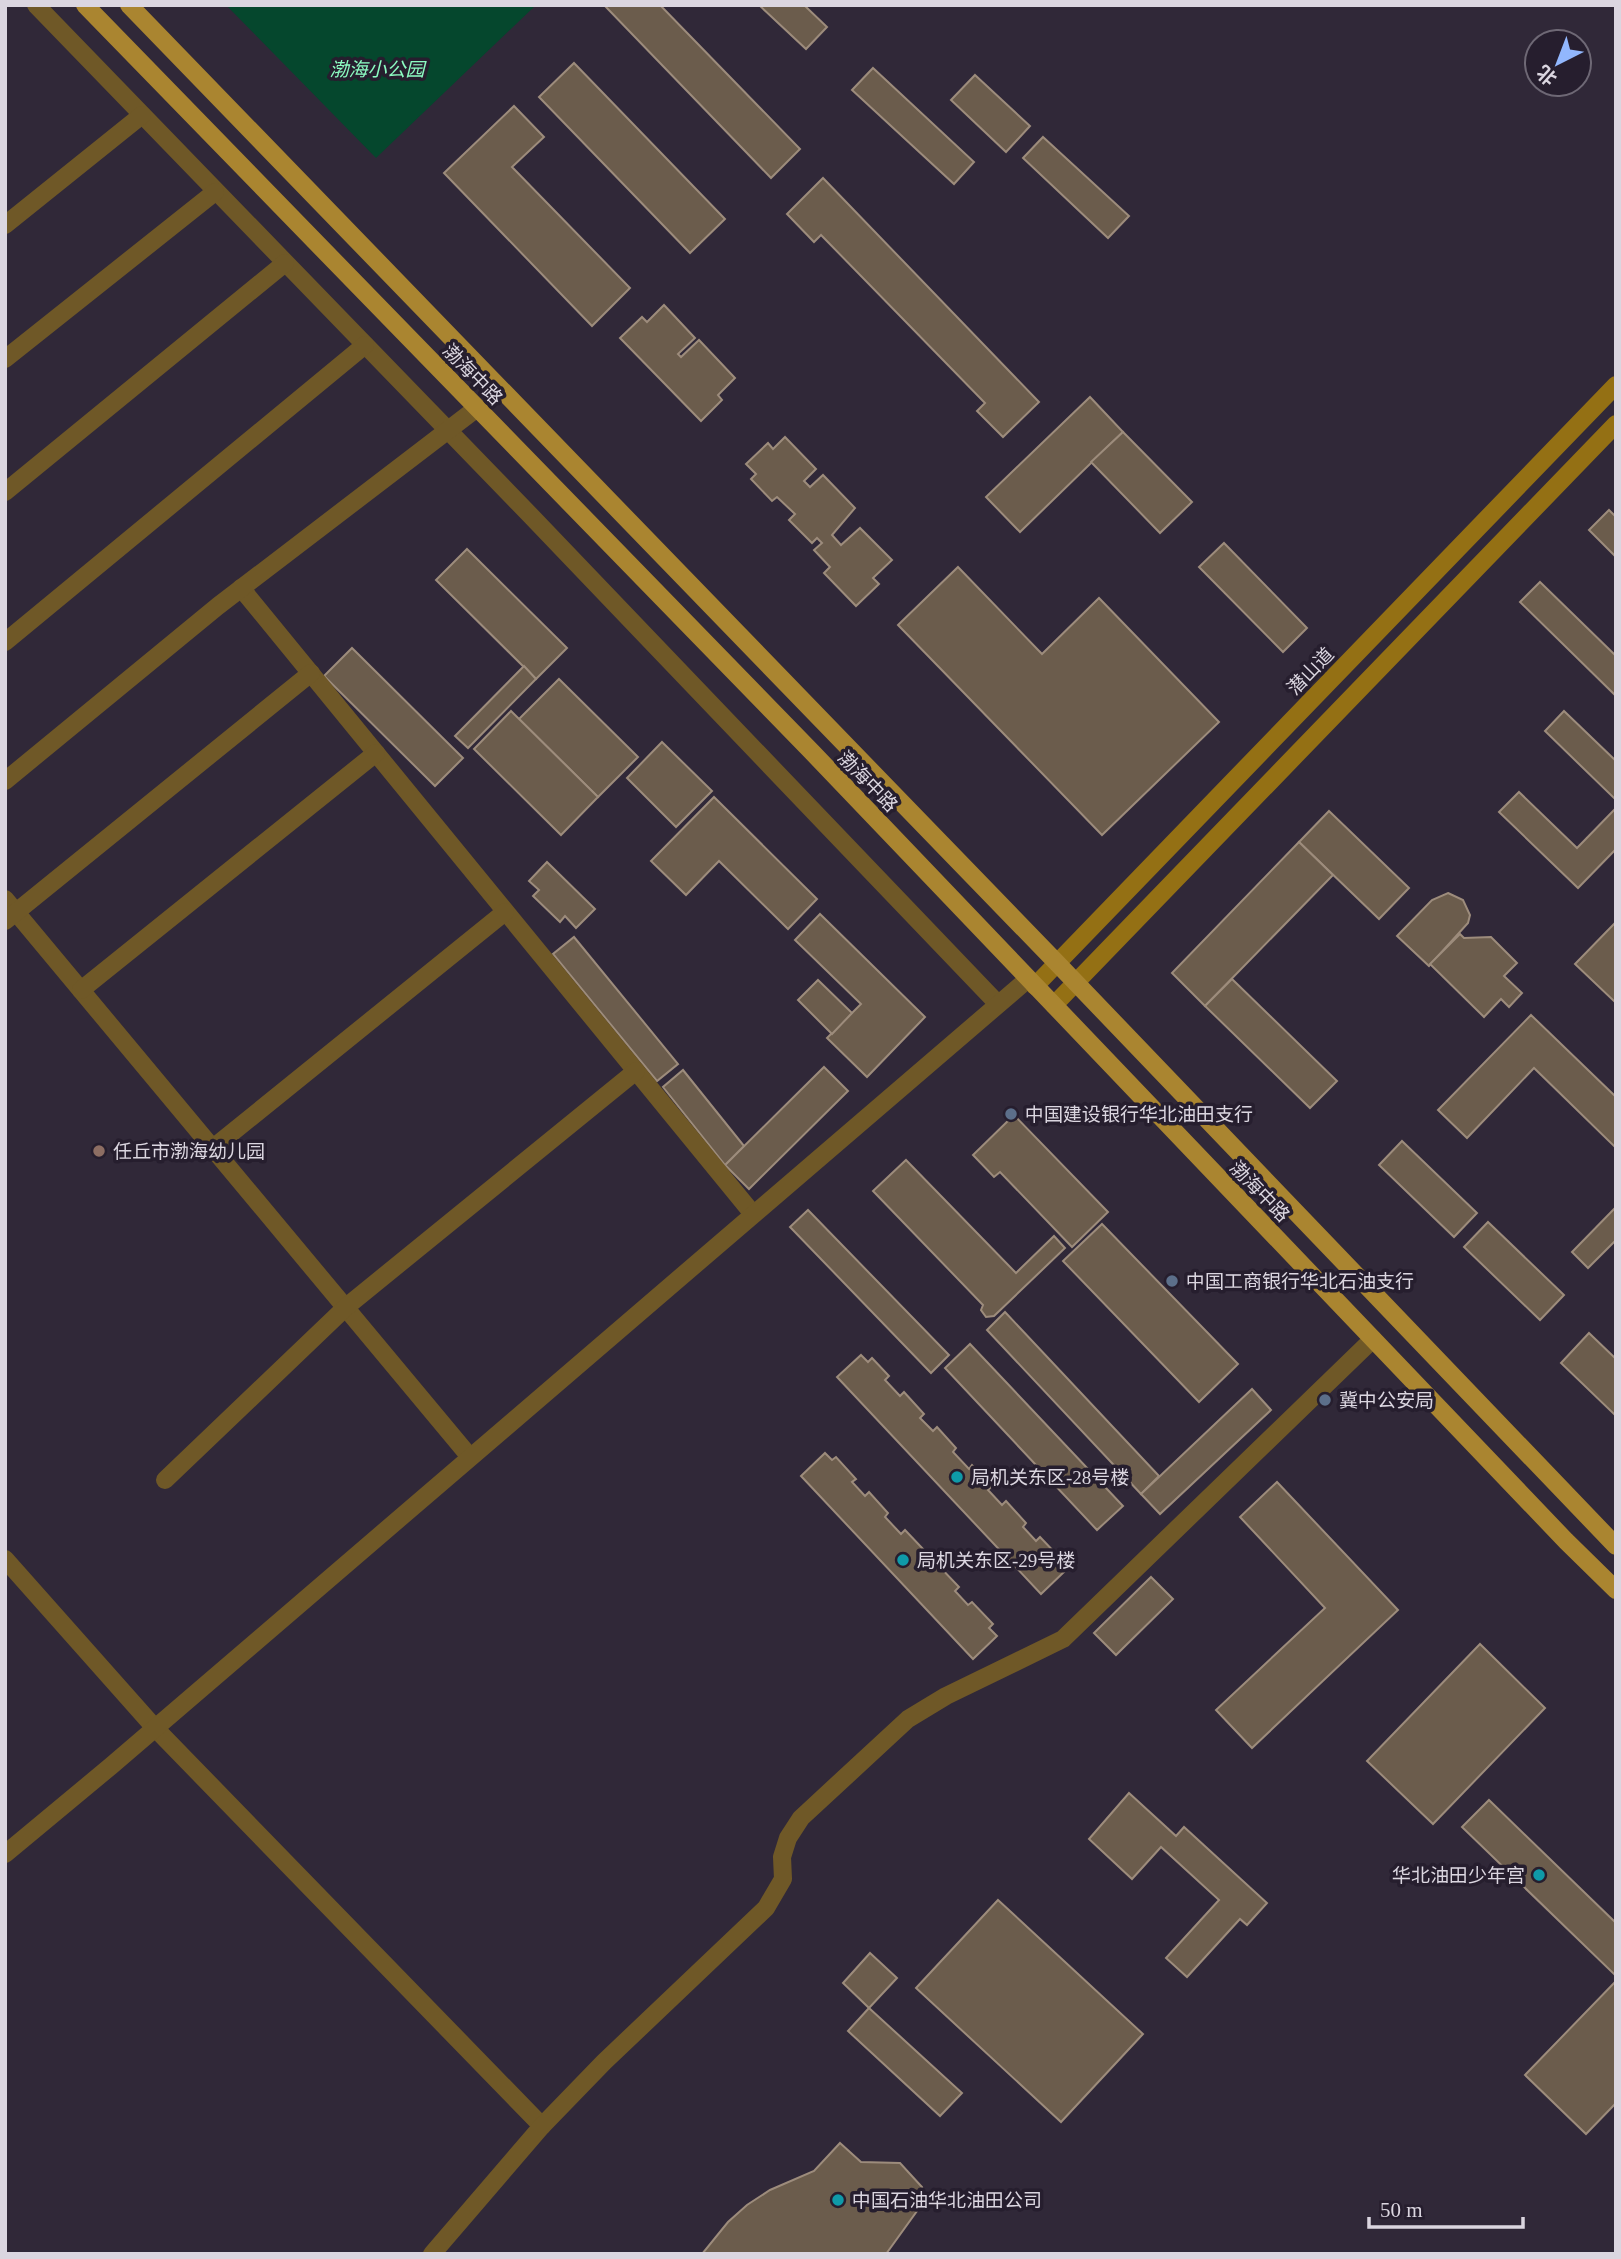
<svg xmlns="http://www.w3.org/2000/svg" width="1621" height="2259" viewBox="0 0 1621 2259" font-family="'Times New Roman','Noto Sans SC',serif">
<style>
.green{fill:#05472d}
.building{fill:#6b5c4c;stroke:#9d8c7c;stroke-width:2}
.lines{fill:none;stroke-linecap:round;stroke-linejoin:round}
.minor{stroke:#6f5827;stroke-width:18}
.tertiary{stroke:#6f5827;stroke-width:18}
.secondary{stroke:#947014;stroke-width:18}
.primary{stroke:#aa8530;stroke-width:18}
.service-dot{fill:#5c6f8a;stroke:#261e2e;stroke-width:2.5}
.education-dot{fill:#8d6e63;stroke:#261e2e;stroke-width:2.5}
.culture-dot{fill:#0f9aa8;stroke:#261e2e;stroke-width:2.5}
.labels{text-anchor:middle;stroke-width:7;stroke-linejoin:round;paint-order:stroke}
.park-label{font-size:19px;font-style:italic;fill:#8cfcc2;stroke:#261e2e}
.street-label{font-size:19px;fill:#dbd6e0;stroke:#261e2e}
.poi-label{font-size:19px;fill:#dbd6e0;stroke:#261e2e;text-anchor:start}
</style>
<rect width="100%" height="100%" fill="#302838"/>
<polygon class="green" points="226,5 536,5 376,158"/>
<g class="building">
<polygon points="604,5 660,5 800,149 771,178"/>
<polygon points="759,5 804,5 827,27 806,49"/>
<polygon points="574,63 725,219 690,253 539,97"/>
<polygon points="873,68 974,162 954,184 852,90"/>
<polygon points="975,75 1030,126 1006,152 951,100"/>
<polygon points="514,106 544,137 512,167 630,288 592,326 444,173"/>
<polygon points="1043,137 1129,216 1108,238 1023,158"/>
<polygon points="823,178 1039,402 1003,437 977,411 985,403 821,235 814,242 787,214"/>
<polygon points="664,305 695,338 678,354 681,357 699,340 735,378 718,395 722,400 701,421 620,338 642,317 647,322"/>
<polygon points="1090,397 1123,432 1020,532 986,497"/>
<polygon points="1123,432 1192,502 1160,533 1091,462"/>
<polygon points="785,437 816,469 804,481 810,487 823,475 855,508 832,535 841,545 860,528 892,560 873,578 879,584 856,606 824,573 830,567 814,550 822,543 817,538 812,543 789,520 795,514 777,497 772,501 751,479 756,474 746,464 768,443 773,449"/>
<polygon points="1609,510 1616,517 1616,557 1589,530"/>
<polygon points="1224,543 1307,628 1283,652 1199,567"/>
<polygon points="467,549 567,648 536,679 436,580"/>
<polygon points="958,567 1042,654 1099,598 1219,722 1102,835 898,625"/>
<polygon points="1540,582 1616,656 1616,696 1520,602"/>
<polygon points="352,648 463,758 435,786 324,676"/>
<polygon points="524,666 536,679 468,748 455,736"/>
<polygon points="559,679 638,757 598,797 519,719"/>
<polygon points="511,711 598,797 561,835 474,749"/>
<polygon points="1564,711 1616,761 1616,800 1545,731"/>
<polygon points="662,742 712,791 676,827 627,778"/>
<polygon points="1519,792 1577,848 1616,808 1616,849 1578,888 1499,812"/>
<polygon points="714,797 817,899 788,929 719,861 686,895 651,861"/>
<polygon points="1329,811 1409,888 1379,919 1299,842"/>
<polygon points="1299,842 1333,875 1205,1006 1172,973"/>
<polygon points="547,862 595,909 576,928 565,916 560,922 533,896 539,890 529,881"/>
<polygon points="1448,893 1463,900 1470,915 1468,923 1429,966 1397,936 1432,900"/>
<polygon points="820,914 925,1017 867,1077 827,1038 861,1004 795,940"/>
<polygon points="1614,924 1616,926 1616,1003 1575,964"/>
<polygon points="1460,934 1464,938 1491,937 1517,963 1504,976 1522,993 1509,1007 1501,999 1484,1017 1430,964"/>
<polygon points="574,937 678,1064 657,1081 553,954"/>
<polygon points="1232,979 1337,1081 1310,1108 1205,1006"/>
<polygon points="818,980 852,1013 832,1034 798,1000"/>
<polygon points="1531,1015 1616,1097 1616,1148 1534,1068 1467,1138 1438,1110"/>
<polygon points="824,1067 848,1091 749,1189 725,1165"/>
<polygon points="683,1070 744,1146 725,1165 663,1087"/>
<polygon points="1014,1115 1108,1212 1072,1247 1000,1172 994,1177 973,1155"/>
<polygon points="1402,1141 1477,1213 1454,1237 1379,1165"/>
<polygon points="906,1160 1016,1273 1054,1236 1065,1248 994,1316 986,1317 981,1310 983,1305 873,1191"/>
<polygon points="1616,1207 1616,1240 1588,1268 1572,1252"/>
<polygon points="808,1210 949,1355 931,1373 790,1227"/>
<polygon points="1488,1222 1564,1295 1540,1320 1464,1247"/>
<polygon points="1102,1224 1238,1364 1199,1402 1063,1261"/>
<polygon points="1005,1312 1159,1476 1141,1494 987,1330"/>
<polygon points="1589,1333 1616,1359 1616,1416 1561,1363"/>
<polygon points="970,1344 1123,1506 1097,1530 945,1368"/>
<polygon points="861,1355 868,1362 872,1358 889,1376 885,1380 900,1396 904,1392 924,1414 920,1418 933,1431 937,1427 956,1448 953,1452 969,1469 972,1465 992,1486 988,1490 1002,1505 1006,1501 1026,1523 1023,1527 1036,1541 1040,1537 1061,1559 1057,1563 1065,1571 1041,1594 837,1377"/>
<polygon points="1252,1389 1271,1410 1160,1514 1141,1494"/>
<polygon points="825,1453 832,1460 836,1457 856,1479 852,1482 865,1496 869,1492 888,1513 885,1517 901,1534 905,1530 924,1550 920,1554 935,1569 939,1566 959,1587 955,1591 968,1605 972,1602 993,1624 989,1628 997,1636 973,1659 801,1476"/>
<polygon points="1277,1482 1398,1610 1252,1748 1216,1710 1325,1608 1240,1517"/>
<polygon points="1151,1577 1173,1599 1116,1655 1094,1633"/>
<polygon points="1480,1644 1545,1708 1433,1824 1367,1761"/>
<polygon points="1129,1793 1176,1836 1184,1827 1267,1903 1247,1925 1240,1919 1187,1977 1166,1958 1219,1900 1161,1847 1132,1879 1089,1839"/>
<polygon points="1489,1800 1616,1923 1616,1976 1462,1827"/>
<polygon points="998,1900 1143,2034 1061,2122 916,1988"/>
<polygon points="870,1953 897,1978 869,2008 843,1983"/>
<polygon points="1616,1981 1616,2103 1586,2134 1525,2075"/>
<polygon points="869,2008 962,2093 940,2116 848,2031"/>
<polygon points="840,2143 861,2162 900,2163 922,2187 924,2195 917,2211 886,2254 702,2254 728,2222 747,2205 770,2190 814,2171"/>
</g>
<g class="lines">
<g class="minor">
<polyline points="36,5 532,517 998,1004"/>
<polyline points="5,225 142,115"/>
<polyline points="5,359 215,192"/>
<polyline points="5,492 285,263"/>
<polyline points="241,588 753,1214"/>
<polyline points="5,642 365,345"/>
<polyline points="5,781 218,606 477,408"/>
<polyline points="5,899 470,1457"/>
<polyline points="5,921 311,673"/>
<polyline points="81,990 376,753"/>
<polyline points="213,1148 505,912"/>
<polyline points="165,1480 346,1307 636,1071"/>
<polyline points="5,1559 155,1728 542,2126"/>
<polyline points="432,2254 542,2126 604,2062 766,1908 783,1879 782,1857 788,1838 801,1818 908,1719 946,1696 1063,1639 1373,1339"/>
</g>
<polyline class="tertiary" points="5,1854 111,1766 1028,979"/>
<g class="secondary">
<polyline points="1035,986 1616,385"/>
<polyline points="1054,1005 1616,424"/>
</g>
<g class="primary">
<polyline points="85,5 812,752 1566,1541 1616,1590"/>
<polyline points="129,5 1057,963 1616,1546"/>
</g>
</g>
<g class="service-dot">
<circle cx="1011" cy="1114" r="7"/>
<circle cx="1172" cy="1281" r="7"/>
<circle cx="1325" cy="1400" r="7"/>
</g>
<circle class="education-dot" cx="99" cy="1151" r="7"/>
<g class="culture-dot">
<circle cx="957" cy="1477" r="7"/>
<circle cx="903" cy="1560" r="7"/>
<circle cx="1539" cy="1875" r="7"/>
<circle cx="838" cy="2200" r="7"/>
</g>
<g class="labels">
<g class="park-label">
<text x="377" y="76">渤海小公园</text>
</g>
<g class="street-label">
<text transform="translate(473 374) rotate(46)" y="7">渤海中路</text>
<text transform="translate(1310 671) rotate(-46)" y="7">潜山道</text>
<text transform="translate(868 781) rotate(46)" y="7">渤海中路</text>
<text transform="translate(1260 1191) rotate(46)" y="7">渤海中路</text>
</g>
<g class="poi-label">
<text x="1025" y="1121">中国建设银行华北油田支行</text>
<text x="113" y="1158">任丘市渤海幼儿园</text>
<text x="1186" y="1288">中国工商银行华北石油支行</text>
<text x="1339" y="1407">冀中公安局</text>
<text x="971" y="1484">局机关东区-28号楼</text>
<text x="917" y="1567">局机关东区-29号楼</text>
<text x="1525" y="1882" text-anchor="end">华北油田少年宫</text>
<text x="852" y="2207">中国石油华北油田公司</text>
</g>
</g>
<rect width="1621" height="2259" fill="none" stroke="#dbd6e0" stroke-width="14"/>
<g transform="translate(1558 63) rotate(222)"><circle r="33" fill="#261e2e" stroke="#6e6875" stroke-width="2"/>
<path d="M0-5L12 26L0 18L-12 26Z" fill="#92b7fd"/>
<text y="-10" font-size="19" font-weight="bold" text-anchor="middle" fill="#dbd6e0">北</text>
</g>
<path d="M1369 2217v10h154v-10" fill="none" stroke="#dbd6e0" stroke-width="3.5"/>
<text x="1380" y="2217" font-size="21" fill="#dbd6e0" stroke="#261e2e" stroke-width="5" paint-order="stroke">50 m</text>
</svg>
